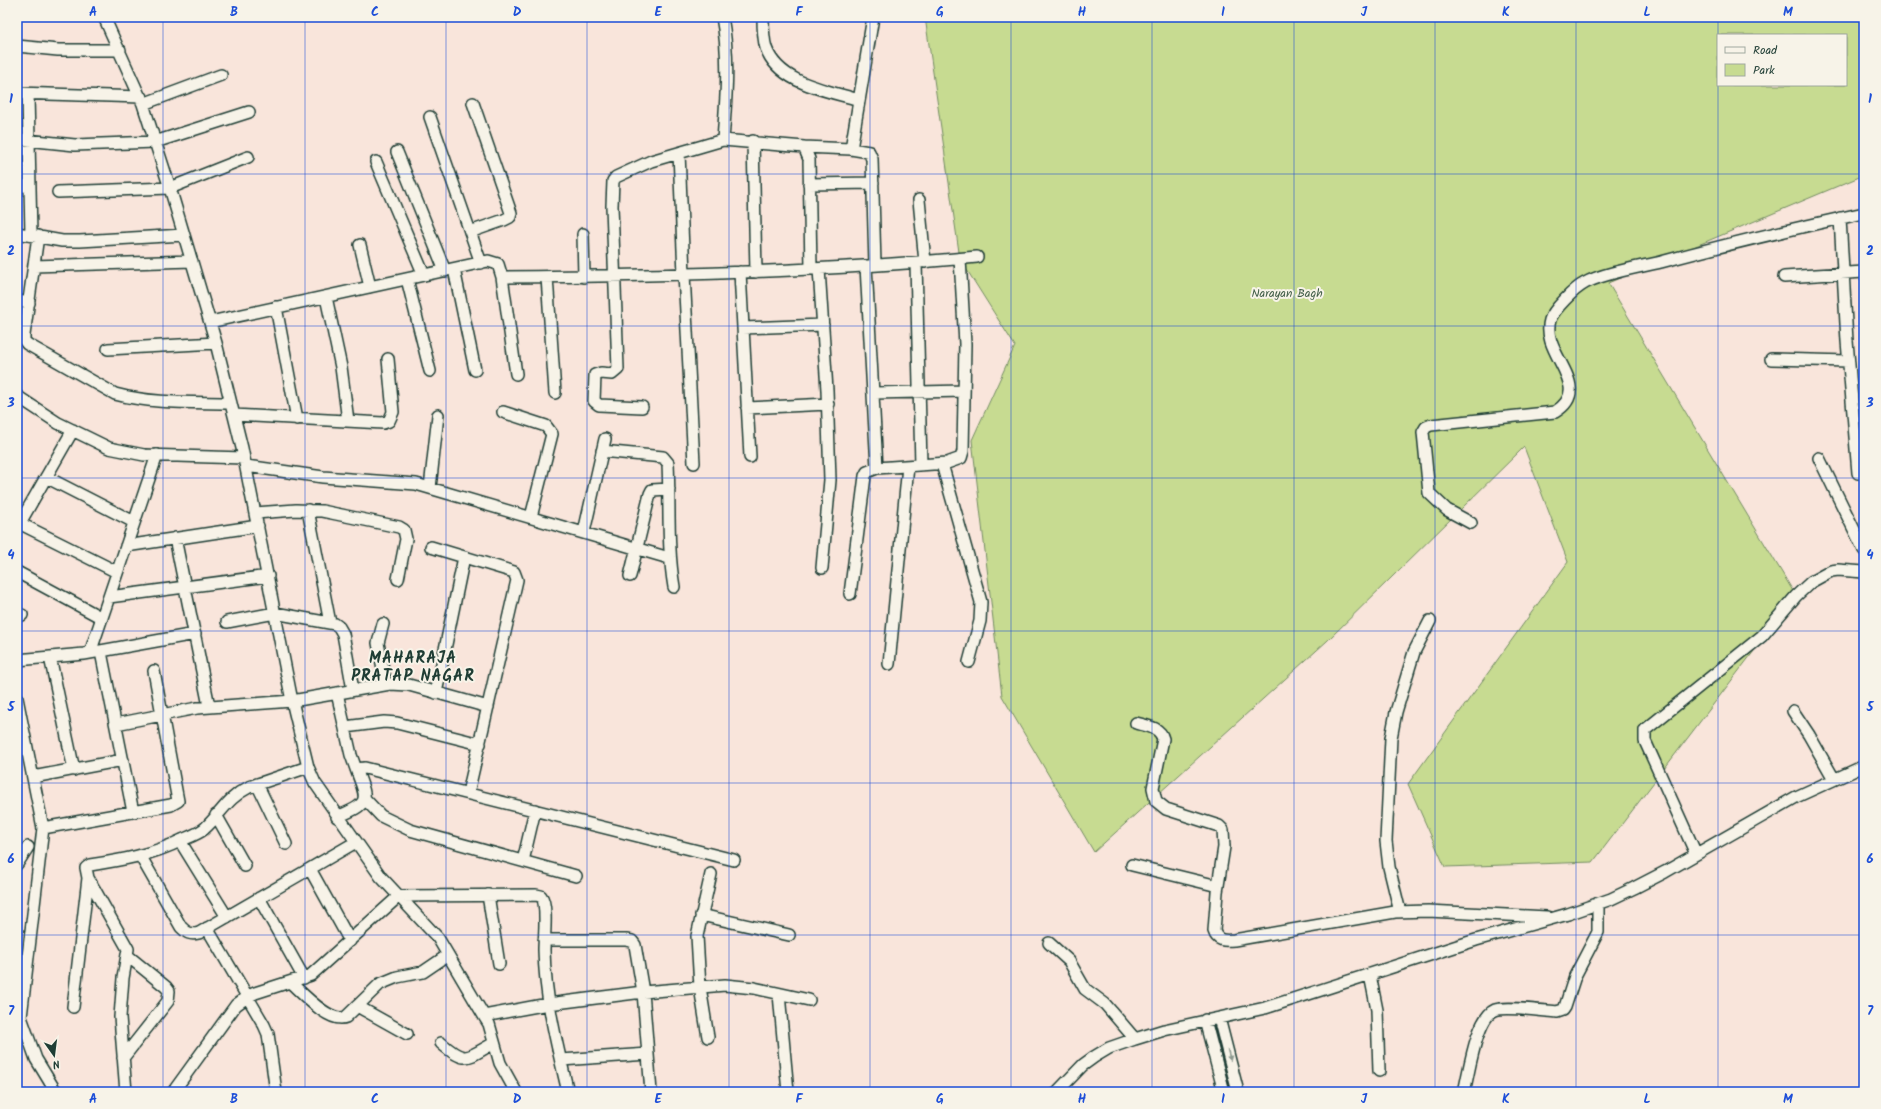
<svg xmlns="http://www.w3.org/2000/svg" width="1881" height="1109" viewBox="0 0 1881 1109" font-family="Kalam,sans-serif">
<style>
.green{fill:#c7db91;stroke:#738c62;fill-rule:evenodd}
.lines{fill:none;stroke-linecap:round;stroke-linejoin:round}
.minor-casing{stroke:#1f3d34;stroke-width:14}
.minor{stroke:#f7f3e8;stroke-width:11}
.oneway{fill:#8b988e}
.grid{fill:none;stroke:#1d4ed8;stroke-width:1;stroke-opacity:0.55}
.labels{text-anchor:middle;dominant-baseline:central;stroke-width:4;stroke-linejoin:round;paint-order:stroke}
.park-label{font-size:12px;fill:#415d47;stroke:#f7f3e8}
.district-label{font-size:16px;font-weight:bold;letter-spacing:1px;fill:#1f3d34;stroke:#f7f3e8}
.neatline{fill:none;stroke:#1d4ed8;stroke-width:1.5}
.grid-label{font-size:13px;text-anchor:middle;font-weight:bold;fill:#1d4ed8}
</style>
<rect width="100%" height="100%" fill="#f9e5db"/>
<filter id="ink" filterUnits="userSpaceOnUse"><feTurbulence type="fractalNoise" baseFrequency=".025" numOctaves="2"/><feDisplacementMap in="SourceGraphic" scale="8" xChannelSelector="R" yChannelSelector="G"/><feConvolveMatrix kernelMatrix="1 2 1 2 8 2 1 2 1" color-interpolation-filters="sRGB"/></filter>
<g filter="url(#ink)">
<path class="green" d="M925,17H1855L1864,19V175L1608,283L1796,596L1593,862L1445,867L1408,784L1568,562L1524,447L1327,641L1094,852L1002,696L972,440L1015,346L960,259ZM1718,35H1846V85H1718Z"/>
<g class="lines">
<g class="minor-casing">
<path id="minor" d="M104,17L143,104L170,188L216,343L242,448L292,701L308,767L315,783L381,877L438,938L484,1016L489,1024L500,1063L516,1092
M722,17C730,58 726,99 723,140
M763,17C763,27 763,38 766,48C779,84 827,90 859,100
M17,46L58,50H120
M17,93L141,97
M28,94L31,235
M143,104L221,75
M430,117L481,263
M17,139L75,145L155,142L249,112
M753,141L756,272
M804,147L851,149L869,152L872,159L875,265
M851,149L873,17
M397,152L445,271
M679,153L684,274L694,463
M376,162L424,275
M809,184L873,183
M17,185L30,187
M58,192L170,188L248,157
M919,200L925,262
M1840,218L1847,341L1858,473
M470,232L504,220L510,217L511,213L473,103
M17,233L62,241H80L184,235
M583,234L584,277
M38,236L24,335V340L27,344L115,394C152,404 193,402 231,403
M360,245L370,287
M916,263L921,465
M34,266L192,261
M866,266L877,468
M454,269L475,370
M819,269L827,390L830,480L822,568
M740,272L750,457
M502,277L516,374
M547,277L555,393
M1784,277L1864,272
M407,279L430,371
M326,297L341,367L348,421
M17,301L29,303
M276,307L297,419
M210,322L488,261L498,264L502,277C660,276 819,272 977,257
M743,328L823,325
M108,349L216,343
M1771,359L1848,361
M874,393L964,391
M17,396L58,423L109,448L144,455L244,458
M642,407L599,405L594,401L595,375L601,373L612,374L618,369L612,206L613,181L616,177L651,161L723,140L804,147L809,159L811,269
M747,408L828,404
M503,412L546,426L552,434L531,517
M234,415L383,423L389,421L393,412L388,359
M602,451L663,457L668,463C670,505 667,546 674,587
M1819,458L1864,550
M942,464L981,602L980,621L969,662
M246,466L323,477L416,484L669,558
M46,477L134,522
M430,488L438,415
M308,510L330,623
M255,513L296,510L322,511L399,527L404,530L406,539L398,579
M17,522L117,572
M1471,523L1447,510L1429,493L1423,432L1426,427L1431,425L1555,412C1596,387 1540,354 1550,320C1553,310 1575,288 1585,283C1603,273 1640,267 1661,262C1728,244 1796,228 1864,213
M17,528L73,430
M584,532L605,439
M175,538L209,706
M126,546L258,526
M431,547L514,572L517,580L468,793
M17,572L102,618
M630,576L650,494L652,490L669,489
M850,594L865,476L867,472L877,468L947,463L961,458L963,451L965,344L960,259
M109,597L268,576
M17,614L22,615
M227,622L275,613L335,624L339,627L343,634L353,690
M383,624L378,643L386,684
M101,652L133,812
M90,653L157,455
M50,657L74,770
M17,660L84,654L195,634
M889,664L908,466
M337,693L351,755L356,769
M436,693L464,557
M17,698L43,828
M1793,711L1809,735L1834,779
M1136,723C1147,726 1160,727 1163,739L1153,788L1156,801L1166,809L1219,826L1223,830L1224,847L1217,892L1214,931C1217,941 1224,941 1234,940L1395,912L1428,911L1547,917
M116,724L197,708L292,701L390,684L409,685L488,707
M345,727L384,722L397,723L480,744
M33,777L123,760
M257,784L286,844
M365,799L381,816L410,830L576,876
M216,815L245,866
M337,817C371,803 368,801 356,769L365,768L734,860
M180,841L227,917
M1696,854L1645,741V730L1762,636L1796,596L1811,582L1831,571L1838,570L1864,572
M141,857L181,927C187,933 190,935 199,933L356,842
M523,861L535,810
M17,864L28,847
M1132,865L1218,886
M310,869L350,941
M488,895L499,964
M259,898L304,978
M1400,912L1389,867L1386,841L1391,738L1396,712L1414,652L1430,621
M701,915L789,935
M207,928L264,1025L268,1034L276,1092
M544,940H626L632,941L635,945L643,992L651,1092
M1049,943L1069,961L1085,989L1105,1004L1135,1039
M1370,975L1377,1010L1379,1071
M290,982C302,993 330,1024 346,1017L380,984L397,977L423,972L448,955
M779,994L788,1092
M357,1006L407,1034
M73,1007L88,878
M17,1013L21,1017L36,1059L56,1092
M484,1016L548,1004L643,992L725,985L754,988L809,1000
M21,1017L43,828L171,805L178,801L154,671
M1219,1018L1238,1092
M1205,1020L1224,1092
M708,1037L700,987L697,936L711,874
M441,1043C466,1065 467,1058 494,1043
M123,1058L168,1001L169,991L166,987L128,956
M561,1060L648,1054
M126,1092L120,1017L123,978L128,949L88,878L86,868L90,865C122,860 152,855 182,840C189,837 198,834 204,829C221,814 227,798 249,787L308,767
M173,1092L236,1005L247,997L255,993L311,975L399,896L536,895L541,896C548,904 544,938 544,950C545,999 557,1045 568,1092
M1057,1092L1083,1065L1094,1057L1109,1048L1135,1039L1164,1030L1265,1008L1476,940L1568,914L1611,899L1634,888L1665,872L1796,797L1864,766
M1464,1092C1469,1073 1476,1018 1495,1010C1505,1006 1544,1011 1557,1012L1563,1010L1565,1007L1575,976L1598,932V903"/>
</g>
<use href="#minor" class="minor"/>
</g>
<defs><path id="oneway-solid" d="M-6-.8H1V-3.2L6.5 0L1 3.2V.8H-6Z"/></defs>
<use class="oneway" href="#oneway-solid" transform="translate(1229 1055) rotate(75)"/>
</g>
<path class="grid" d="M163,17V1092M305,17V1092M446,17V1092M587,17V1092M729,17V1092M870,17V1092M1011,17V1092M1152,17V1092M1294,17V1092M1435,17V1092M1576,17V1092M1718,17V1092M17,174H1864M17,326H1864M17,478H1864M17,631H1864M17,783H1864M17,935H1864"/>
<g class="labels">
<g class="park-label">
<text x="1287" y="293">Narayan Bagh</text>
</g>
<g class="district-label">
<text x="413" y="658">MAHARAJA<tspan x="413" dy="18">PRATAP NAGAR</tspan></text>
</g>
</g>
<rect width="1881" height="1109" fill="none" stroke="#f7f3e8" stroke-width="44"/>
<rect x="1717" y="34" width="130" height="52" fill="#f7f3e8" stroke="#a1aaa0"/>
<rect x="1725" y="47" width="20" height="6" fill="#f7f3e8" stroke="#a1aaa0"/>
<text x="1753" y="54" font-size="12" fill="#1f3d34">Road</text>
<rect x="1725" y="64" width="20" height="12" fill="#c7db91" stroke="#a1aaa0"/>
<text x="1753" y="74" font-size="12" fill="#1f3d34">Park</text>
<g transform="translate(54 1055) rotate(166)" stroke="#f7f3e8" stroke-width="3" paint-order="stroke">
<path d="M0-3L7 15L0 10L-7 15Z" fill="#1f3d34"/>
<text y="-6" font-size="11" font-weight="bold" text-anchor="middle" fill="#1f3d34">N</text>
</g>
<rect x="22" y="22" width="1837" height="1065" class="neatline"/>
<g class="grid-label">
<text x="93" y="16">A</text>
<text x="234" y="16">B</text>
<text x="375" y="16">C</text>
<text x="517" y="16">D</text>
<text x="658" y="16">E</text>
<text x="799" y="16">F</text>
<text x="940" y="16">G</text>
<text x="1082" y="16">H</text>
<text x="1223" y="16">I</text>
<text x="1364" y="16">J</text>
<text x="1506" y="16">K</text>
<text x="1647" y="16">L</text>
<text x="1788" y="16">M</text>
<text x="11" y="103">1</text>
<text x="1870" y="103">1</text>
<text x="11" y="255">2</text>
<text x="1870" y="255">2</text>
<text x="11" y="407">3</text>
<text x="1870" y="407">3</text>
<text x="11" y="559">4</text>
<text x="1870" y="559">4</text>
<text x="11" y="711">5</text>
<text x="1870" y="711">5</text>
<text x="11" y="863">6</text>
<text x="1870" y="863">6</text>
<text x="11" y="1015">7</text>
<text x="1870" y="1015">7</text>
<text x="93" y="1103">A</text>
<text x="234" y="1103">B</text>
<text x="375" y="1103">C</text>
<text x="517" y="1103">D</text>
<text x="658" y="1103">E</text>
<text x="799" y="1103">F</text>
<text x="940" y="1103">G</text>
<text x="1082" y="1103">H</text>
<text x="1223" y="1103">I</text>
<text x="1364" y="1103">J</text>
<text x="1506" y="1103">K</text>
<text x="1647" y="1103">L</text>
<text x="1788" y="1103">M</text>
</g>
</svg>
